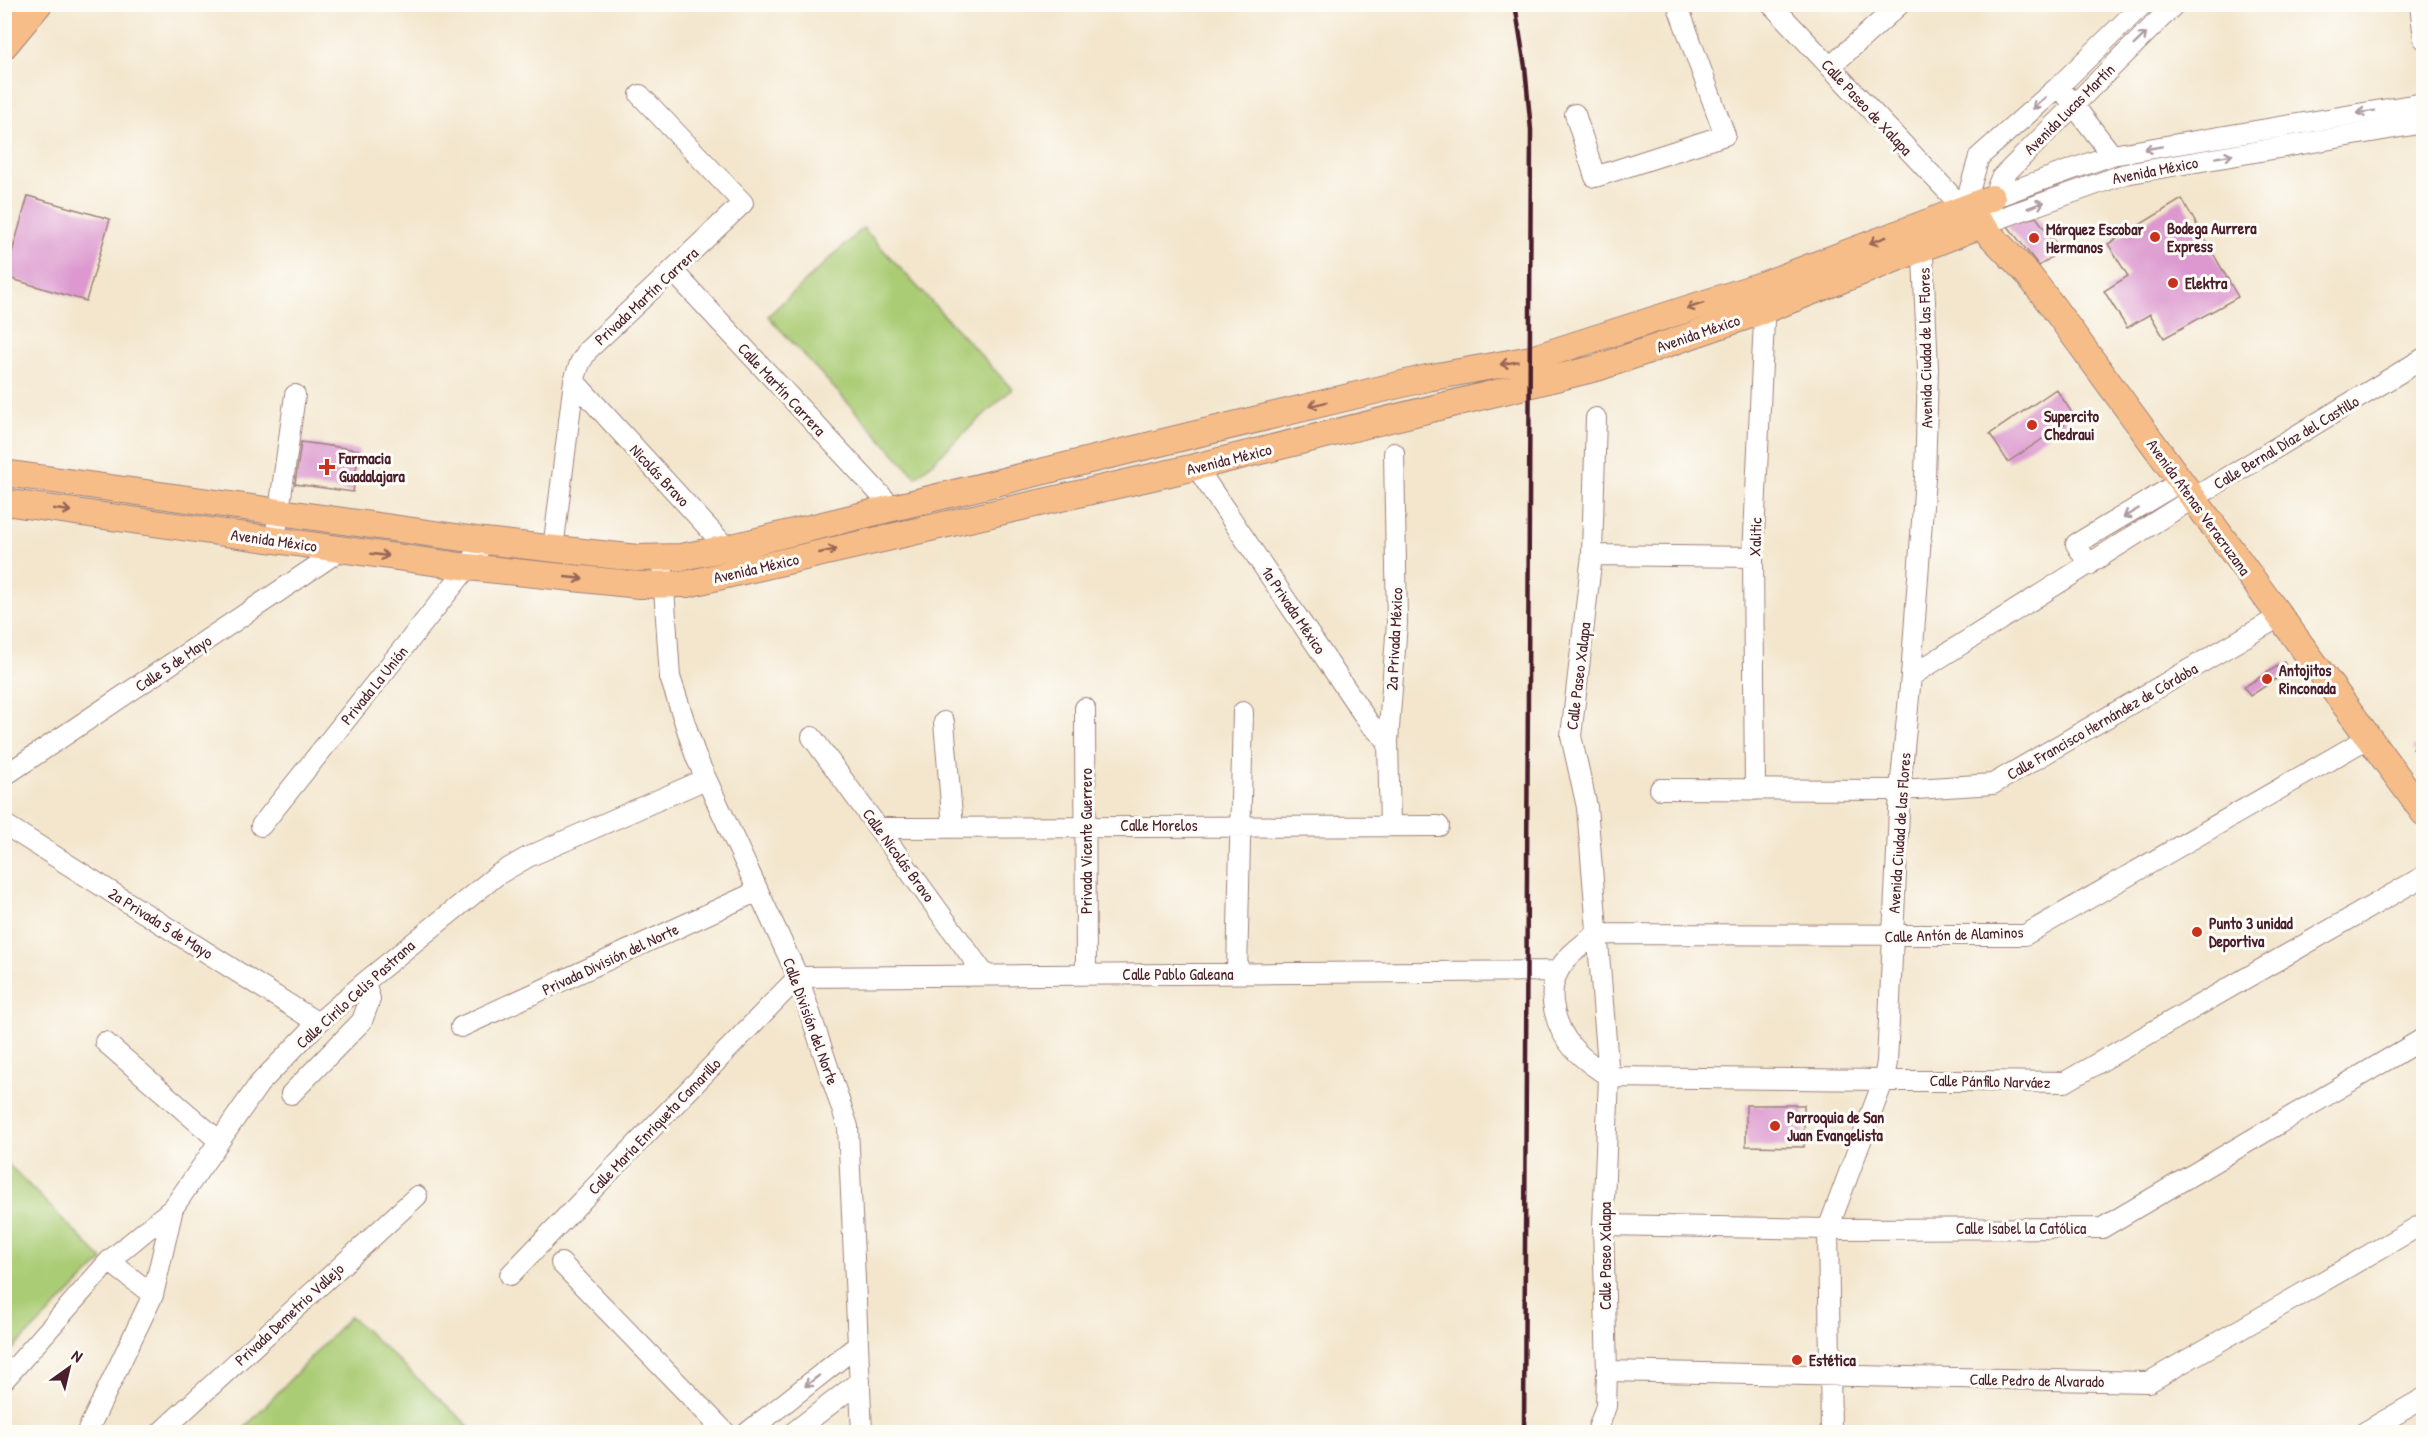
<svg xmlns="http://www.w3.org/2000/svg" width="2428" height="1437" viewBox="0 0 2428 1437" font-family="'Patrick Hand',sans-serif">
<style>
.green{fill:#aacc74;stroke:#7a7650;stroke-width:1.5}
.building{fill:#dc98cf}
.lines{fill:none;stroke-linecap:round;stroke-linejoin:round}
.minor-casing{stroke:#9e827c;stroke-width:22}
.major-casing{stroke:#9e827c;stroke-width:28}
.highway-casing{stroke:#9e827c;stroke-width:33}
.minor{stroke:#fff;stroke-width:20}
.major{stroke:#f7bd88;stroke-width:26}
.highway{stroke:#f7bd88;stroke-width:30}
.rail{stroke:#4a1f2b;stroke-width:4.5}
.oneway{stroke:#ae9aa0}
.oneway2{stroke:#986655}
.poi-dot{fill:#c8321e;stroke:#fdfcf7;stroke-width:2}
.labels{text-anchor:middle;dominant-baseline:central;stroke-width:6;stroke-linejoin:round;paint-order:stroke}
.street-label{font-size:16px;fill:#4a1f2b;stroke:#fdfcf7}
.poi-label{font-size:16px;font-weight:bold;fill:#4a1f2b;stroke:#fdfcf7;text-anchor:start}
</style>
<rect width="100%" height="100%" fill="#fdfcf7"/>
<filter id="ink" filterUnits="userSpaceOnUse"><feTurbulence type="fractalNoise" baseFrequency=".0167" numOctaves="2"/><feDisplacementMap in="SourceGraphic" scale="12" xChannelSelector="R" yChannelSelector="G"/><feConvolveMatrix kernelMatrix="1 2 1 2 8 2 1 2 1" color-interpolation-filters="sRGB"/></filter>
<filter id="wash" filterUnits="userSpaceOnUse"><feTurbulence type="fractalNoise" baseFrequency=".008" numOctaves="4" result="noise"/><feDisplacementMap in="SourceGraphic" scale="24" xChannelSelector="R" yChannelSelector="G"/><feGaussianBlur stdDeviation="1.35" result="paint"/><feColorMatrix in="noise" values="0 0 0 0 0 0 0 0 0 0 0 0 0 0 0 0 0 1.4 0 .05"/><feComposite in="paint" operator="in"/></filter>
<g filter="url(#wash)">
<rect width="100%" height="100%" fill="#f3e6cd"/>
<path class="green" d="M863,228L1012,389L916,477L768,316Z
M5,1161L103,1260L5,1357Z
M350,1316L475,1432H241Z"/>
<g id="blocks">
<path class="building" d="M28,196L110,219L86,301L5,277Z
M2182,199L2238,297L2164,338L2150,314L2127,328L2104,291L2128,276L2108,244Z
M2036,217L2061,250L2039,266L2007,225Z
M2056,389L2075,417L2008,462L1990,434Z
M301,442L359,450L353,492L295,484Z
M2284,662L2289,671L2250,696L2244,687Z
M2424,741V763L2413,748Z
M1746,1105H1804V1147L1746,1146Z"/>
</g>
</g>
<g filter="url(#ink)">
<use href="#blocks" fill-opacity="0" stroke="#9e827c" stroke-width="1.5"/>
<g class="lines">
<g class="minor-casing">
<path id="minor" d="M1771,4L1964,209L1979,157L2059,86L2143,4
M2420,4L2424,39
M1830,67L1900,4
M2066,95L2112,155
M1575,114L1595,177L1725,135L1677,4
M1992,198L2112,155L2424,103
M1989,206L2001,178L2175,4
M1981,225L2125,174L2424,123
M673,271L892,507
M574,381L734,556
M1596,418L1592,555L1571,736L1587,807L1609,1077L1603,1225L1607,1371L1606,1406L1597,1432
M1203,477L1369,723L1388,741
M275,540L295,395
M553,549L574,381L580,363L588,350L743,203L640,95
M1592,555L1753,557
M662,559L670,677L696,757L798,977L848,1127L862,1432
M2089,565L2076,544L2180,482
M1911,676L2192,499L2424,358
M1085,708L1086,974
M944,722L953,827
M812,737L985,975
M2368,738L2025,935L1596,934C1583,945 1567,955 1559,970C1545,993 1556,1029 1573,1048C1583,1060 1597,1068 1609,1077L2065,1082L2424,876
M4,776L342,549
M1660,789L1900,790L1993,784L2281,616
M1755,790L1753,557L1765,299
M4,824L318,1023
M1390,825L1388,741L1397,623L1394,453
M261,826L468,567L484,541
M879,828L1439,826
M1237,973L1243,712
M461,1027L758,891
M105,1042L218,1140
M291,1094L362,1021L370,999L365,982
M1603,1225L1828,1229L2102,1228L2424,1038
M109,1261L153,1295
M561,1263L725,1432
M510,1275L798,977L1558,971
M1607,1371L2149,1382L2424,1223
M4,1380L109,1261L173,1208L259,1084L318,1023L365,982L497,875L528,857L706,779
M87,1432L153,1295L173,1208
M161,1432L417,1196
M748,1432L858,1345
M794,1432L860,1381
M1831,1432L1828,1229L1884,1079L1887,1062L1900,790L1911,676L1925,478L1928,369L1922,235
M2365,1432L2424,1398"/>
</g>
<g class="major-casing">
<path id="major" d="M4,46L39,4
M1969,213L2027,273L2053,307L2424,813
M4,473L484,541L637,558L681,557L728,548L1427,378L1531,359L1765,284L1992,198
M4,502L468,567L639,585L687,584L1191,468L1597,368L1765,310L1981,225"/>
</g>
<g class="highway-casing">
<path id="highway" d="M4,14L12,4"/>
</g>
<use href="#minor" class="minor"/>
<use href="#major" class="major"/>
<use href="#highway" class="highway"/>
<path class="rail" d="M1515,4L1525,67L1531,130L1524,1432"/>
</g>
<defs><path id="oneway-shaft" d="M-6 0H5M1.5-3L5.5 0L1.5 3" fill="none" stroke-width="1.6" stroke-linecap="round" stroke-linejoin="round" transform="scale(1.5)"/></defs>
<g class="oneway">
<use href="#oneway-shaft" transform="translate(2140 39) rotate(-44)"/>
<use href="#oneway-shaft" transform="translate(2039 103) rotate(138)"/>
<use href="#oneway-shaft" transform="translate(2366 112) rotate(171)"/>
<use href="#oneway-shaft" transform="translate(2153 148) rotate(170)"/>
<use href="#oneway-shaft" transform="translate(2224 156) rotate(-10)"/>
<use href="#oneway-shaft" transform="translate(2036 205) rotate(-20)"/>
<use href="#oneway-shaft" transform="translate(2131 513) rotate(150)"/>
<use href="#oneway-shaft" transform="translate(812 1381) rotate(142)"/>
</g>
<g class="oneway2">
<use href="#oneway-shaft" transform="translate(1878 240) rotate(159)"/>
<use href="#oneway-shaft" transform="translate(1695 306) rotate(162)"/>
<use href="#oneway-shaft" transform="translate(1509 363) rotate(170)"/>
<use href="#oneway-shaft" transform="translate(1318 404) rotate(166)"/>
<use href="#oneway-shaft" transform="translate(62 510) rotate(8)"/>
<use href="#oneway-shaft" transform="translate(828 551) rotate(-13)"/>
<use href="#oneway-shaft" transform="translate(380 555) rotate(8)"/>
<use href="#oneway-shaft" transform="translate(574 578) rotate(6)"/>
</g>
</g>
<g class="poi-dot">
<circle cx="2155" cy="237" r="6"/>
<circle cx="2034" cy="238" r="6"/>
<circle cx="2173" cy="283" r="6"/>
<circle cx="2032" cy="425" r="6"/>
<path d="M324 458h6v6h6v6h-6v6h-6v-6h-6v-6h6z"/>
<circle cx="2267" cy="679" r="6"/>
<circle cx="2197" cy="932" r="6"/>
<circle cx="1775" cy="1126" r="6"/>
<circle cx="1797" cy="1360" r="6"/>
</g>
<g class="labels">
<g class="street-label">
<text transform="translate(1867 107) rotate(47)">Calle Paseo de Xalapa</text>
<text transform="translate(2069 109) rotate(-45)">Avenida Lucas Martín</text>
<text transform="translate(2155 170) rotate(-11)">Avenida México</text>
<text transform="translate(646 296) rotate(-43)">Privada Martín Carrera</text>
<text transform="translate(1698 333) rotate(-19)">Avenida México</text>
<text transform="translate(1925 348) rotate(-91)">Avenida Ciudad de las Flores</text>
<text transform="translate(782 389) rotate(47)">Calle Martín Carrera</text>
<text transform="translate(2286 442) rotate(-31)">Calle Bernal Díaz del Castillo</text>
<text transform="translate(1229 459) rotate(-14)">Avenida México</text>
<text transform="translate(660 475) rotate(47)">Nicolás Bravo</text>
<text transform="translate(2199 507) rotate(54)">Avenida Atenas Veracruzana</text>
<text transform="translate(1755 537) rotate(-88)">Xalitic</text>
<text transform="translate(274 540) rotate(8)">Avenida México</text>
<text transform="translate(756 568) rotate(-13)">Avenida México</text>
<text transform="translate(1294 610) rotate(56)">1a Privada México</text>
<text transform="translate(1394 639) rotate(-87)">2a Privada México</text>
<text transform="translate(173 663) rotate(-34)">Calle 5 de Mayo</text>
<text transform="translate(1578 676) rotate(-83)">Calle Paseo Xalapa</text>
<text transform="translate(374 685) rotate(-51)">Privada La Unión</text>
<text transform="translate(2102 721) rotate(-30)">Calle Francisco Hernández de Córdoba</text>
<text x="1159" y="825">Calle Morelos</text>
<text transform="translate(1899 833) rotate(-86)">Avenida Ciudad de las Flores</text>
<text transform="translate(1086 841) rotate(-90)">Privada Vicente Guerrero</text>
<text transform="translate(899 855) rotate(54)">Calle Nicolás Bravo</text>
<text transform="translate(161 923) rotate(32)">2a Privada 5 de Mayo</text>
<text transform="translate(1954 934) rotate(-2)">Calle Antón de Alaminos</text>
<text transform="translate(610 959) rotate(-25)">Privada División del Norte</text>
<text x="1178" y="974">Calle Pablo Galeana</text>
<text transform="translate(355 994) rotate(-42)">Calle Cirilo Celis Pastrana</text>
<text transform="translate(811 1021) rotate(70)">Calle División del Norte</text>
<text transform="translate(1990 1081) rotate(1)">Calle Pánfilo Narváez</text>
<text transform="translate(654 1126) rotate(-46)">Calle María Enriqueta Camarillo</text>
<text x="2021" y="1228">Calle Isabel la Católica</text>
<text transform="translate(1605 1256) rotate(-90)">Calle Paseo Xalapa</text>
<text transform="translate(289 1314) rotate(-43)">Privada Demetrio Vallejo</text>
<text transform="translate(2037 1380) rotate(1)">Calle Pedro de Alvarado</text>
</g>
<g class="poi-label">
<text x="2167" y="228">Bodega Aurrera<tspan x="2167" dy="18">Express</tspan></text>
<text x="2046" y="229">Márquez Escobar<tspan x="2046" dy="18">Hermanos</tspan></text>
<text x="2185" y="283">Elektra</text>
<text x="2044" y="416">Supercito<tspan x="2044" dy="18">Chedraui</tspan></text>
<text x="339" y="458">Farmacia<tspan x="339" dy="18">Guadalajara</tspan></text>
<text x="2279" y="670">Antojitos<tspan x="2279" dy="18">Rinconada</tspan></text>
<text x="2209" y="923">Punto 3 unidad<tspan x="2209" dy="18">Deportiva</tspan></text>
<text x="1787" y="1117">Parroquia de San<tspan x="1787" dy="18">Juan Evangelista</tspan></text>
<text x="1809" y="1360">Estética</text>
</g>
</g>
<rect width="2428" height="1437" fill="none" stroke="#fdfcf7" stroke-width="24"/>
<g transform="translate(69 1368) rotate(34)" stroke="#fdfcf7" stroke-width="4.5" paint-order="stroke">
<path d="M0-4.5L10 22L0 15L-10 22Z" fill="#4a1f2b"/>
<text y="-9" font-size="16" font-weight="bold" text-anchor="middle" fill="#4a1f2b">N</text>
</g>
</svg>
